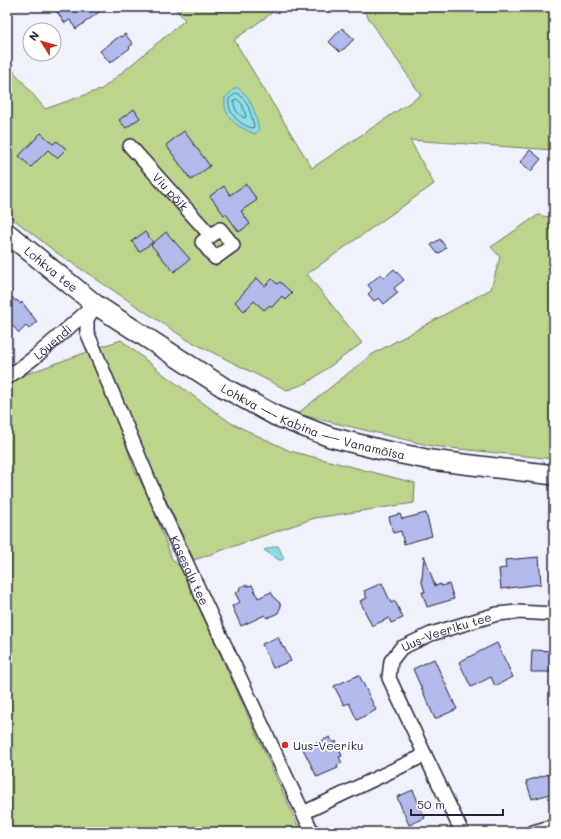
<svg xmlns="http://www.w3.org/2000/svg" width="561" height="839" viewBox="0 0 561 839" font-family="Mali,sans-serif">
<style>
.green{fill:#bcd48b;stroke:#6f7b63}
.water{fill:#8ddee5;stroke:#6293a1}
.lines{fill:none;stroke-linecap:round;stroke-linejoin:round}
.shore{stroke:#4d6d7f;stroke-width:1}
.building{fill:#b1baeb;stroke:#22223b}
.street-casing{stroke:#22223b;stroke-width:16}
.secondary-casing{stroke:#22223b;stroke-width:22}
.street{stroke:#fff;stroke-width:13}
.secondary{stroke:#fff;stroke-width:19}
.poi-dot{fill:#c8321e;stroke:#fff;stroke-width:1.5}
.labels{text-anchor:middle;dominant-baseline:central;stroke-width:3.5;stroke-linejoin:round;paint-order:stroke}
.street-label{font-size:12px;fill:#22223b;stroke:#fff}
.poi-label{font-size:12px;fill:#22223b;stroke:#fff;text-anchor:start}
</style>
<rect width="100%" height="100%" fill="#eff1fb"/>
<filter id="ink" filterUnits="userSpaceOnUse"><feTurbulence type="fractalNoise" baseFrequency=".025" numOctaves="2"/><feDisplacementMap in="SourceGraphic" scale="8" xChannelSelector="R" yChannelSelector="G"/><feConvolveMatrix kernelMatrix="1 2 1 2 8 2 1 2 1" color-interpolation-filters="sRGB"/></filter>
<g filter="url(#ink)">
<path class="green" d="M174,7H280L234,40L312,168L421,95L361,7H554V150L410,140L434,184L307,274L362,343L307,383L287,390L186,339L57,253L7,214V63L45,109L102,89L185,20Z
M538,215L554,218V459L432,446L297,414L371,355L491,289L500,257L491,247Z
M121,340L167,377L231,423L290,451L415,483L414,503L315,518L194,560L106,371L100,347Z
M90,351L108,389L134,469L150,500L172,559L181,568L301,832H7V381Z"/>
<path class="water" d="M236,87C252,96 255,113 259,130L255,134C238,127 223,119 225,98Z
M276,546H278L284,558L282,560H279L264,550Z"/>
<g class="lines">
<path class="shore" d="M237,93C248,99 251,114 254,126L253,128C240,126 227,113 229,99Z
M237,99L242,104L246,116L245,118C239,116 233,108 234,101Z"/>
</g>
<path class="building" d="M64,7H106L76,29L70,20L65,23L57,12Z
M342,28L354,39L344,49H343L340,52L329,42Z
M125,34L133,44L129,47L130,48L110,63L100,51L120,36L121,37Z
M134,109L140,118L126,128L119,120Z
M184,131L210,166L191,180L166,145Z
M41,133L53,144L57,141L66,149L57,158L48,150L31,167L19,156Z
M530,150L541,159L531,171L520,162Z
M246,184L257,200L241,211L250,224L239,232L226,214L224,215L210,196L224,186L230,195Z
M145,232L153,242L139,252L132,241Z
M166,232L190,259L174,272L151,245Z
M440,239L446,248L438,254L431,245Z
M394,269L404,280L394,288L398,293L384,304L379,298L374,301L368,294L372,290L368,285L381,274L384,278Z
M257,278L265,286L272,279L277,284L280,282L292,293L285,300L282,296L272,307L270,305L264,310L254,301L244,311L235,302Z
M12,297L16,301L17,300L21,304L22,302L37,322L29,329L26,326L19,333L13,326L7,332V301Z
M426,513L432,536L404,544L401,531L393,533L389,517L400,514L402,519Z
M424,555L435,586L441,584V586L449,584L454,599L427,607L422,592H425L421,579H422Z
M539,557L541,584L501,589L499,569L506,568L505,560Z
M382,583L391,603L395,601L403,618L391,623L389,618L372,626L360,601L367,598L364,591Z
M245,585L249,586L252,585L258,598L271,592L275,599L279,602L281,606L278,613L267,618L265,615L241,626L232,606L240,602L235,593L239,591L240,587Z
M278,637L283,648L284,647L291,661L273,668L262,644Z
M497,643L513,677L495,686L491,677L471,687L459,662Z
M532,650L554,651V672H531Z
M434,659L457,709L435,719L413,669Z
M359,675L376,710L357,720L349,703L344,705L334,686Z
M330,737L333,743L336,741L342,756L339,757L342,763L337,765L338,768L317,777L303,749Z
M549,774L551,779H554V793L532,799L526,781Z
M413,790L425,818L409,825L397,797Z"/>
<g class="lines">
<g class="street-casing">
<g id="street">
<path id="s1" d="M130,146L211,236L220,229L233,245L215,258L202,242L211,236"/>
<path id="s2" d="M96,305L87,319V332L159,504L312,832"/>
<path id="s3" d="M7,378L35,357L91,308"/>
<path d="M425,755L462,832"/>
<path id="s4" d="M303,813L425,755L389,678L391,661L401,648L431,634L497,614L517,612L554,614"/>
<path d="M533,832L554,826"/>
</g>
</g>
<g class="secondary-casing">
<g id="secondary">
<path id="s5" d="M7,233L96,305L223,387L276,416L330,437L382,450L431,460L554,475"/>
</g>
</g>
<use href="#street" class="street"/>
<use href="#secondary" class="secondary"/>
</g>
</g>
<circle class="poi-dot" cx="285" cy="745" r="4"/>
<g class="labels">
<g class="street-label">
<text stroke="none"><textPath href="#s1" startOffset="61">Viu põik</textPath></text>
<text stroke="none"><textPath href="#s5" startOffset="57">Lohkva tee</textPath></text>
<text stroke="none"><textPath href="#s3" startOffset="58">Lõuendi</textPath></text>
<text stroke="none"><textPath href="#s5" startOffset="363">Lohkva — Kabina — Vanamõisa</textPath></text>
<text stroke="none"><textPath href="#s2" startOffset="289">Kasesalu tee</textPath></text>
<text stroke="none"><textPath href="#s4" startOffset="302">Uus-Veeriku tee</textPath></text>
</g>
<g class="poi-label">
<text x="293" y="745">Uus-Veeriku</text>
</g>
</g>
<rect width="561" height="839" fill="none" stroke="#fff" stroke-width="24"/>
<rect x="12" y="12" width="537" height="815" fill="none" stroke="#22223b" stroke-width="1.5" filter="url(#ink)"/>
<g transform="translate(42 42) rotate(307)"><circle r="19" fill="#ffffff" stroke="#a7a7b1"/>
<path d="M0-3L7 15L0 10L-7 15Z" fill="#c8321e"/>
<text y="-6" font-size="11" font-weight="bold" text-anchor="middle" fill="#22223b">N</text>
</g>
<path d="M411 809v6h92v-6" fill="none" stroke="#22223b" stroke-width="2"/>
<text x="417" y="809" font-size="12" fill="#22223b" stroke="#ffffff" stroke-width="3" paint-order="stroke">50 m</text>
</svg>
